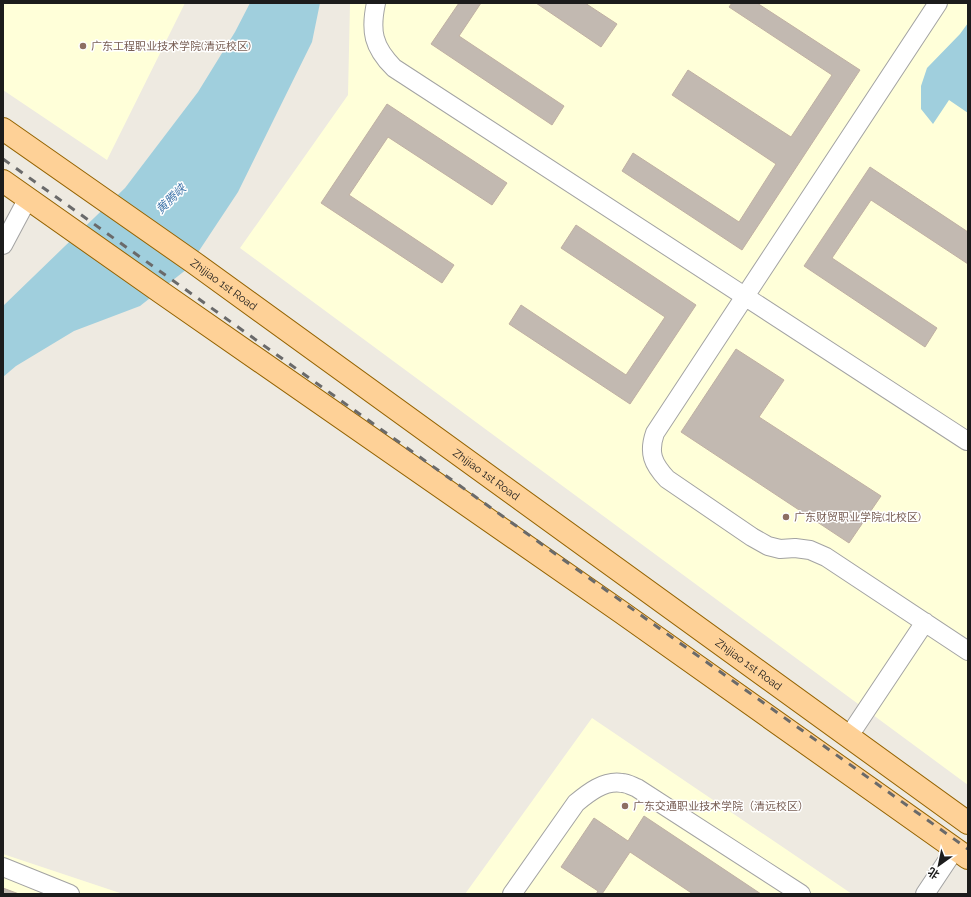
<svg xmlns="http://www.w3.org/2000/svg" width="971" height="897" viewBox="0 0 971 897" font-family="Raleway,'Noto Sans SC',sans-serif">
<style>
.education{fill:#ffffd9}
.water{fill:#a0cfdd}
.building{fill:#c2b9b1;stroke:#c0b0a3}
.lines{fill:none;stroke-linecap:round;stroke-linejoin:round}
.street-casing{stroke:#a3a3a3;stroke-width:20}
.primary-casing{stroke:#946300;stroke-width:24}
.street{stroke:#fff;stroke-width:18}
.primary{stroke:#fed197;stroke-width:22}
.rail{stroke:#6a6a6a;stroke-width:3;stroke-dasharray:8 8;stroke-linecap:butt}
.education-dot{fill:#8d6e63;stroke:#fff;stroke-width:1.5}
.labels{text-anchor:middle;dominant-baseline:central;stroke-width:3;stroke-linejoin:round;paint-order:stroke}
.education-label{font-size:11px;fill:#785e54;stroke:#fff;text-anchor:start}
.street-label{font-size:11px;fill:#1c1c1c;stroke:#fff}
.water-label{font-size:12px;font-style:italic;fill:#477aad;stroke:#fff}
</style>
<rect width="100%" height="100%" fill="#eeeae1"/>
<path class="education" d="M3,3H185L107,160L3,90Z
M350,3H968V785L240,248L348,95Z
M592,718L852,894H465Z
M3,854L123,894H3Z"/>
<path class="water" d="M250,3H320L312,42L238,192L187,269L140,306L74,331L16,366L3,377V306L125,188L198,92L235,32Z
M968,23V113L949,100L933,124L921,109V86L927,68L960,34Z"/>
<path class="building" d="M459,3H481L459,36L564,106L552,125L431,44Z
M536,3H585L617,24L601,47Z
M732,3H757L860,70L742,250L622,171L633,153L739,222L776,164L672,95L688,70L791,137L832,75L729,7Z
M387,104L507,183L492,205L388,137L349,195L454,265L442,283L321,203Z
M870,167L968,232V264L871,200L832,258L937,328L925,347L804,266Z
M576,225L696,305L630,404L509,324L521,305L626,375L665,317L561,248Z
M736,349L784,380L759,417L881,496L849,543L681,432Z
M644,816L761,894H693L630,852L602,894H596L598,891L561,867L594,818L628,841Z
M3,888L19,894H3Z"/>
<g class="lines">
<g class="street-casing">
<path id="street" d="M376,3C370,31 373,47 394,68L967,441
M938,3L655,433C648,453 653,464 667,479L752,537L768,546L780,549L795,548L810,550L826,557L968,651
M3,245L28,198
M849,736L925,622
M3,867L70,894
M512,894L576,803C588,793 604,780 622,783C627,783 632,786 637,788L801,894
M925,894L955,849"/>
</g>
<g class="primary-casing">
<g id="primary">
<path id="s1" d="M3,129L193,262L968,823"/>
<path d="M3,181L162,293L621,612L968,858"/>
</g>
</g>
<use href="#street" class="street"/>
<use href="#primary" class="primary"/>
<path class="rail" d="M3,159L968,849"/>
</g>
<g class="education-dot">
<circle cx="83" cy="46" r="4"/>
<circle cx="786" cy="517" r="4"/>
<circle cx="625" cy="806" r="4"/>
</g>
<g class="labels">
<g class="education-label">
<text x="91" y="46">广东工程职业技术学院(清远校区)</text>
<text x="794" y="517">广东财贸职业学院(北校区)</text>
<text x="633" y="806">广东交通职业技术学院（清远校区）</text>
</g>
<g class="street-label">
<text stroke="none"><textPath href="#s1" startOffset="270">Zhijiao 1st Road</textPath></text>
<text stroke="none"><textPath href="#s1" startOffset="594">Zhijiao 1st Road</textPath></text>
<text stroke="none"><textPath href="#s1" startOffset="918">Zhijiao 1st Road</textPath></text>
</g>
<g class="water-label">
<text transform="translate(171 199) rotate(-44)">黄腾峡</text>
</g>
</g>
<rect width="971" height="897" fill="none" stroke="#1c1c1c" stroke-width="8"/>
<g transform="translate(939 865) rotate(213)" stroke="#ffffff" stroke-width="3" paint-order="stroke">
<path d="M0-3L7 15L0 10L-7 15Z" fill="#1c1c1c"/>
<text y="-6" font-size="11" font-weight="bold" text-anchor="middle" fill="#1c1c1c">北</text>
</g>
</svg>
